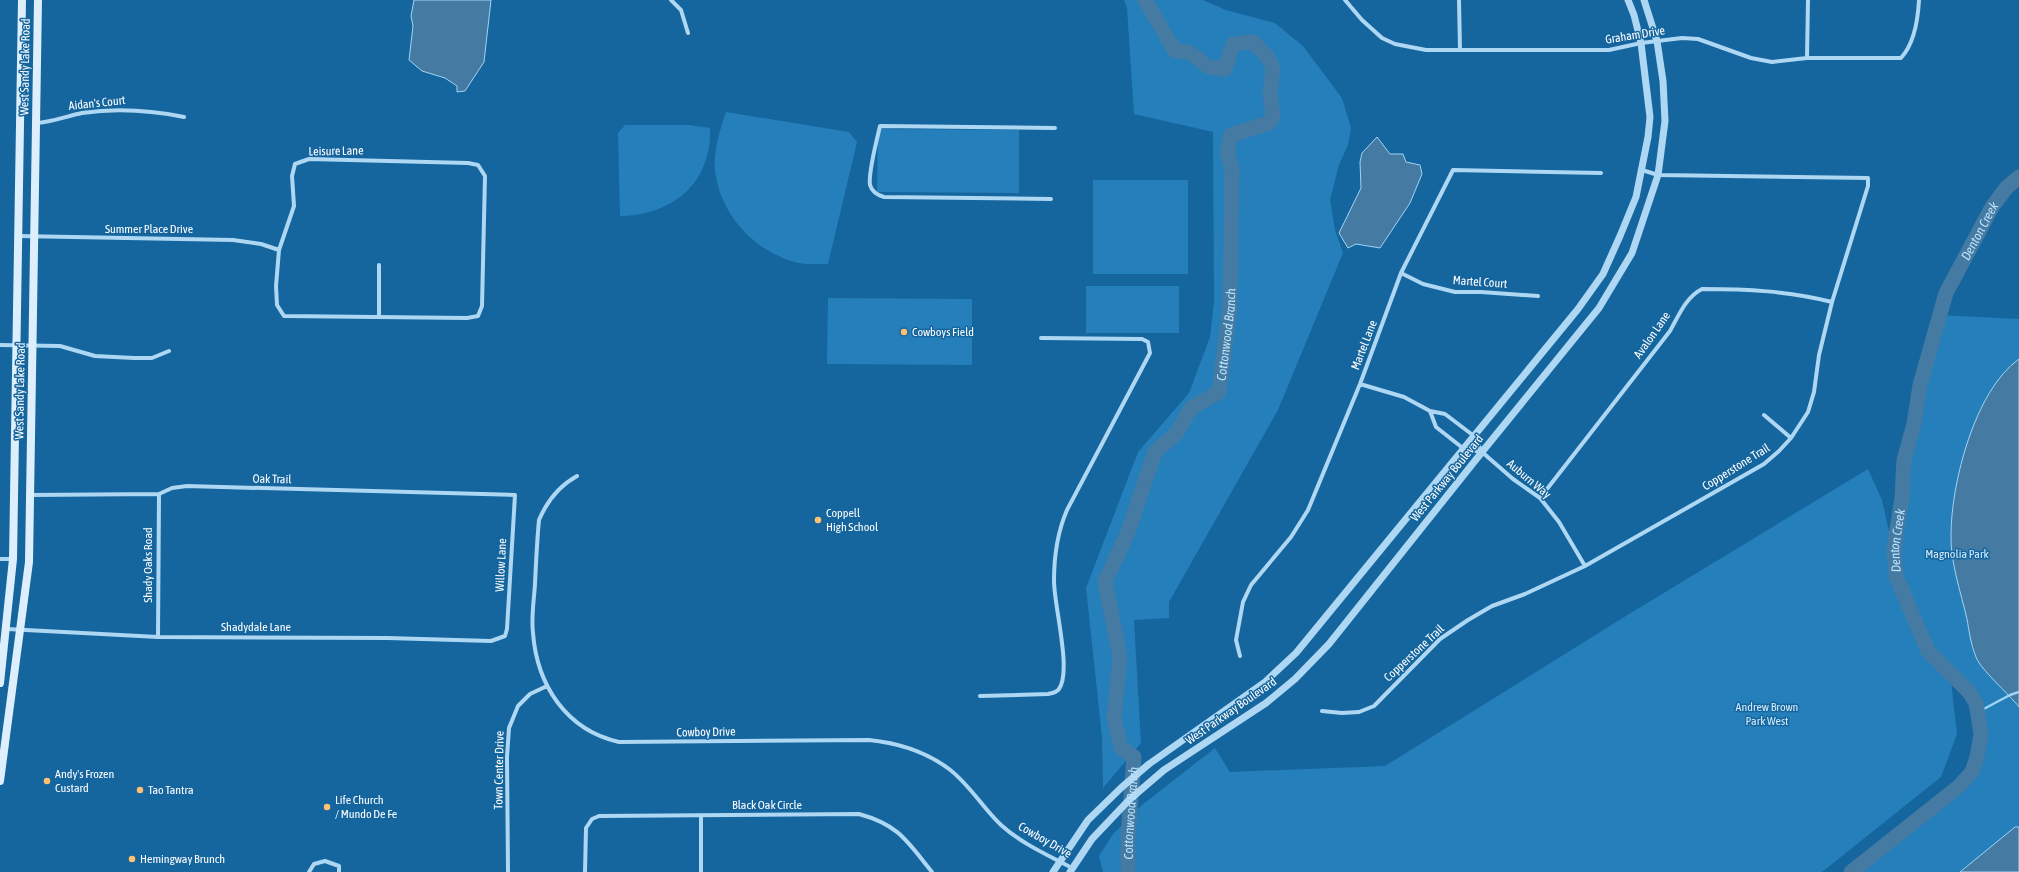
<svg xmlns="http://www.w3.org/2000/svg" width="2019" height="872" viewBox="0 0 2019 872" font-family="'Asap Condensed',sans-serif">
<style>
.green{fill:#257fbb}
.water{fill:#457ba3;stroke:#a0d4f6}
.lines{fill:none;stroke-linecap:round;stroke-linejoin:round}
.stream{stroke:#a0d4f6;stroke-width:2.5}
.river{stroke:#457ba3;stroke-width:15}
.minor{stroke:#add7f3;stroke-width:4}
.tertiary{stroke:#add7f3;stroke-width:7}
.secondary{stroke:#ddeffd;stroke-width:8}
.poi-dot{fill:#ffc06f;stroke:#15659e;stroke-width:1.5}
.labels{text-anchor:middle;dominant-baseline:central;stroke-width:3;stroke-linejoin:round;paint-order:stroke}
.street-label{font-size:12px;fill:#fff;stroke:#15659e}
.poi-label{font-size:12px;fill:#fff;stroke:#15659e;text-anchor:start}
.park-label{font-size:12px;fill:#d5edfd;stroke:#15659e}
.water-label{font-size:13px;font-style:italic;fill:#bde2f9;stroke:#15659e}
</style>
<rect width="100%" height="100%" fill="#15659e"/>
<path class="green" d="M1124,0H1203L1226,10L1275,23L1303,46L1342,98L1351,128L1348,145L1339,165L1330,200L1335,230L1343,253L1278,410L1169,602V618L1134,620L1141,743L1103,788L1102,737L1086,588L1138,452L1189,393L1210,337L1214,302L1213,132L1134,114L1127,8Z
M726,112L849,132L857,142L828,264C817,264 804,265 794,262C752,249 721,215 715,171C713,151 720,130 726,112Z
M625,125H689L710,128C710,136 710,145 708,152C699,195 660,216 620,216L618,133Z
M878,129L1019,130V193L877,192Z
M1093,180H1188V274H1093Z
M1086,286H1179V333H1086Z
M828,298L972,299V365L827,364Z
M1939,315L2019,319V872H1851L1958,787C1962,782 1969,777 1972,771C1981,755 1984,718 1975,702C1967,687 1954,676 1942,665L1951,681L1957,734L1941,777L1822,872H1103L1099,856L1113,834L1142,805L1215,748L1230,772L1385,766L1629,614L1868,469L1882,500L1895,558L1894,548L1902,498L1904,460L1914,424L1920,385Z"/>
<path class="water" d="M414,0H491L484,62L465,91L457,92V86L445,78L422,71L409,60L413,26L411,16Z
M1377,137L1390,154H1403L1406,162L1420,165L1422,174L1410,203L1380,248L1356,244L1348,248L1339,233L1361,188L1360,162L1362,153Z
M2019,359V707C2009,694 1980,669 1976,657C1971,645 1969,631 1967,619C1961,593 1950,561 1951,535C1951,483 1975,390 2019,359Z
M2015,827H2019V872H1960Z"/>
<g class="lines">
<path class="stream" d="M1978,712L2010,695L2019,692"/>
<g class="river">
<path id="s1" d="M1128,872V837L1134,757L1121,748L1114,718L1120,657L1105,582L1128,532L1155,452L1177,433L1190,409L1219,392L1230,307L1232,168L1227,153L1231,135L1269,123L1273,116L1270,93L1273,68L1267,56L1253,42L1233,44L1225,69L1209,67L1189,52L1175,51L1145,0"/>
<path id="s2" d="M1851,872L1958,787L1972,772L1977,757L1981,734L1976,703L1969,692L1928,651L1896,576L1894,548L1902,498L1904,460L1914,424L1920,385L1946,293L1992,207L2007,187L2019,177"/>
</g>
<path class="minor" d="M671,0L681,10L688,33
M1345,0L1362,20L1382,38L1395,44L1426,50H1609L1641,43L1682,38L1698,39L1751,58L1772,62L1807,58H1901C1914,44 1918,19 1919,0
M1459,0L1460,50
M1807,58L1808,0
M36,123C52,122 67,116 82,113C117,108 149,110 184,117
M309,159L468,163L478,165L485,176L482,306L478,316L467,318L284,316L277,305L276,286L279,250L294,206L292,176L295,164Z
M1051,199L884,197C877,195 872,192 870,185C868,173 877,139 880,126L1055,128
M19,236L233,240L261,244L279,250
M1401,273L1423,284L1455,292H1481L1538,296
M379,316V265
M0,345L60,346L95,356L134,358H152L169,351
M1360,384L1404,397L1430,411L1445,414L1474,436L1482,452L1513,479L1540,498L1559,522L1585,566
M1430,411L1436,427L1464,449L1482,452
M1764,415L1791,438
M577,476C559,486 547,501 539,520C537,541 536,562 535,584C534,600 531,617 533,633C537,685 566,730 619,742L869,740C898,743 925,751 949,769C969,784 983,808 1001,825C1022,844 1048,855 1072,868
M1540,498L1670,331C1679,315 1686,297 1702,289C1746,289 1789,291 1832,302
M0,559H13
M7,629L158,637L387,638L491,641L505,636L507,629L515,495L187,486L172,488L159,494L31,495
M158,637L159,494
M1240,656L1236,640L1243,602L1251,585L1291,537L1308,510L1360,384L1401,273L1453,170L1601,173
M980,696L1048,694C1052,693 1056,693 1059,689C1072,671 1054,606 1054,581C1054,556 1057,533 1067,510L1150,353L1148,342L1142,339L1041,338
M1322,711L1342,713L1359,712L1374,706L1440,639L1468,620L1492,606L1525,594L1585,566L1764,464L1779,451L1791,438L1808,412L1814,392L1819,355L1832,302L1868,186V178L1658,175L1642,170
M701,815V872
M309,872L314,864L325,861L339,866V872
M508,872L507,757L509,728L518,706L530,694L547,686
M585,872L586,828L592,819L599,816L859,814C899,825 907,841 932,872"/>
<path class="tertiary" d="M1053,872L1088,820L1122,787L1149,764L1265,682L1296,653L1578,309L1603,274L1620,236L1636,197L1648,137L1650,117L1641,43L1634,15L1628,0
M1070,872L1092,839L1129,800L1164,770L1266,703L1295,679L1329,644L1482,452L1599,308L1632,253L1658,175L1665,121L1663,81L1657,41L1644,0"/>
<path class="secondary" d="M0,683L13,559L22,0
M0,781L29,562L38,0"/>
</g>
<g class="poi-dot">
<circle cx="904" cy="332" r="4"/>
<circle cx="818" cy="520" r="4"/>
<circle cx="47" cy="781" r="4"/>
<circle cx="140" cy="790" r="4"/>
<circle cx="327" cy="807" r="4"/>
<circle cx="132" cy="859" r="4"/>
</g>
<g class="labels">
<g class="street-label">
<text transform="translate(1635 35) rotate(-9)">Graham Drive</text>
<text transform="translate(25 67) rotate(-89)">West Sandy Lake Road</text>
<text transform="translate(97 103) rotate(-6)">Aidan's Court</text>
<text transform="translate(336 151) rotate(-1)">Leisure Lane</text>
<text x="149" y="229">Summer Place Drive</text>
<text transform="translate(1480 282) rotate(4)">Martel Court</text>
<text transform="translate(1652 335) rotate(-55)">Avalon Lane</text>
<text transform="translate(1364 345) rotate(-69)">Martel Lane</text>
<text transform="translate(20 391) rotate(-89)">West Sandy Lake Road</text>
<text transform="translate(1736 467) rotate(-32)">Copperstone Trail</text>
<text transform="translate(1447 478) rotate(-51)">West Parkway Boulevard</text>
<text transform="translate(272 479) rotate(1)">Oak Trail</text>
<text transform="translate(1529 479) rotate(40)">Auburn Way</text>
<text transform="translate(148 565) rotate(-90)">Shady Oaks Road</text>
<text transform="translate(501 565) rotate(-87)">Willow Lane</text>
<text x="256" y="627">Shadydale Lane</text>
<text transform="translate(1414 653) rotate(-43)">Copperstone Trail</text>
<text transform="translate(1231 711) rotate(-35)">West Parkway Boulevard</text>
<text transform="translate(706 732) rotate(-1)">Cowboy Drive</text>
<text transform="translate(499 770) rotate(-89)">Town Center Drive</text>
<text x="767" y="805">Black Oak Circle</text>
<text transform="translate(1045 840) rotate(30)">Cowboy Drive</text>
</g>
<g class="poi-label">
<text x="912" y="332">Cowboys Field</text>
<text x="826" y="513">Coppell<tspan x="826" dy="14">High School</tspan></text>
<text x="55" y="774">Andy's Frozen<tspan x="55" dy="14">Custard</tspan></text>
<text x="148" y="790">Tao Tantra</text>
<text x="335" y="800">Life Church<tspan x="335" dy="14">/ Mundo De Fe</tspan></text>
<text x="140" y="859">Hemingway Brunch</text>
</g>
<g class="park-label">
<text x="1957" y="554">Magnolia Park</text>
<text x="1767" y="707">Andrew Brown<tspan x="1767" dy="14">Park West</tspan></text>
</g>
<g class="water-label">
<text stroke="none"><textPath href="#s2" startOffset="740">Denton Creek</textPath></text>
<text stroke="none"><textPath href="#s1" startOffset="587">Cottonwood Branch</textPath></text>
<text stroke="none"><textPath href="#s2" startOffset="416">Denton Creek</textPath></text>
<text stroke="none"><textPath href="#s1" startOffset="59">Cottonwood Branch</textPath></text>
</g>
</g>
</svg>
